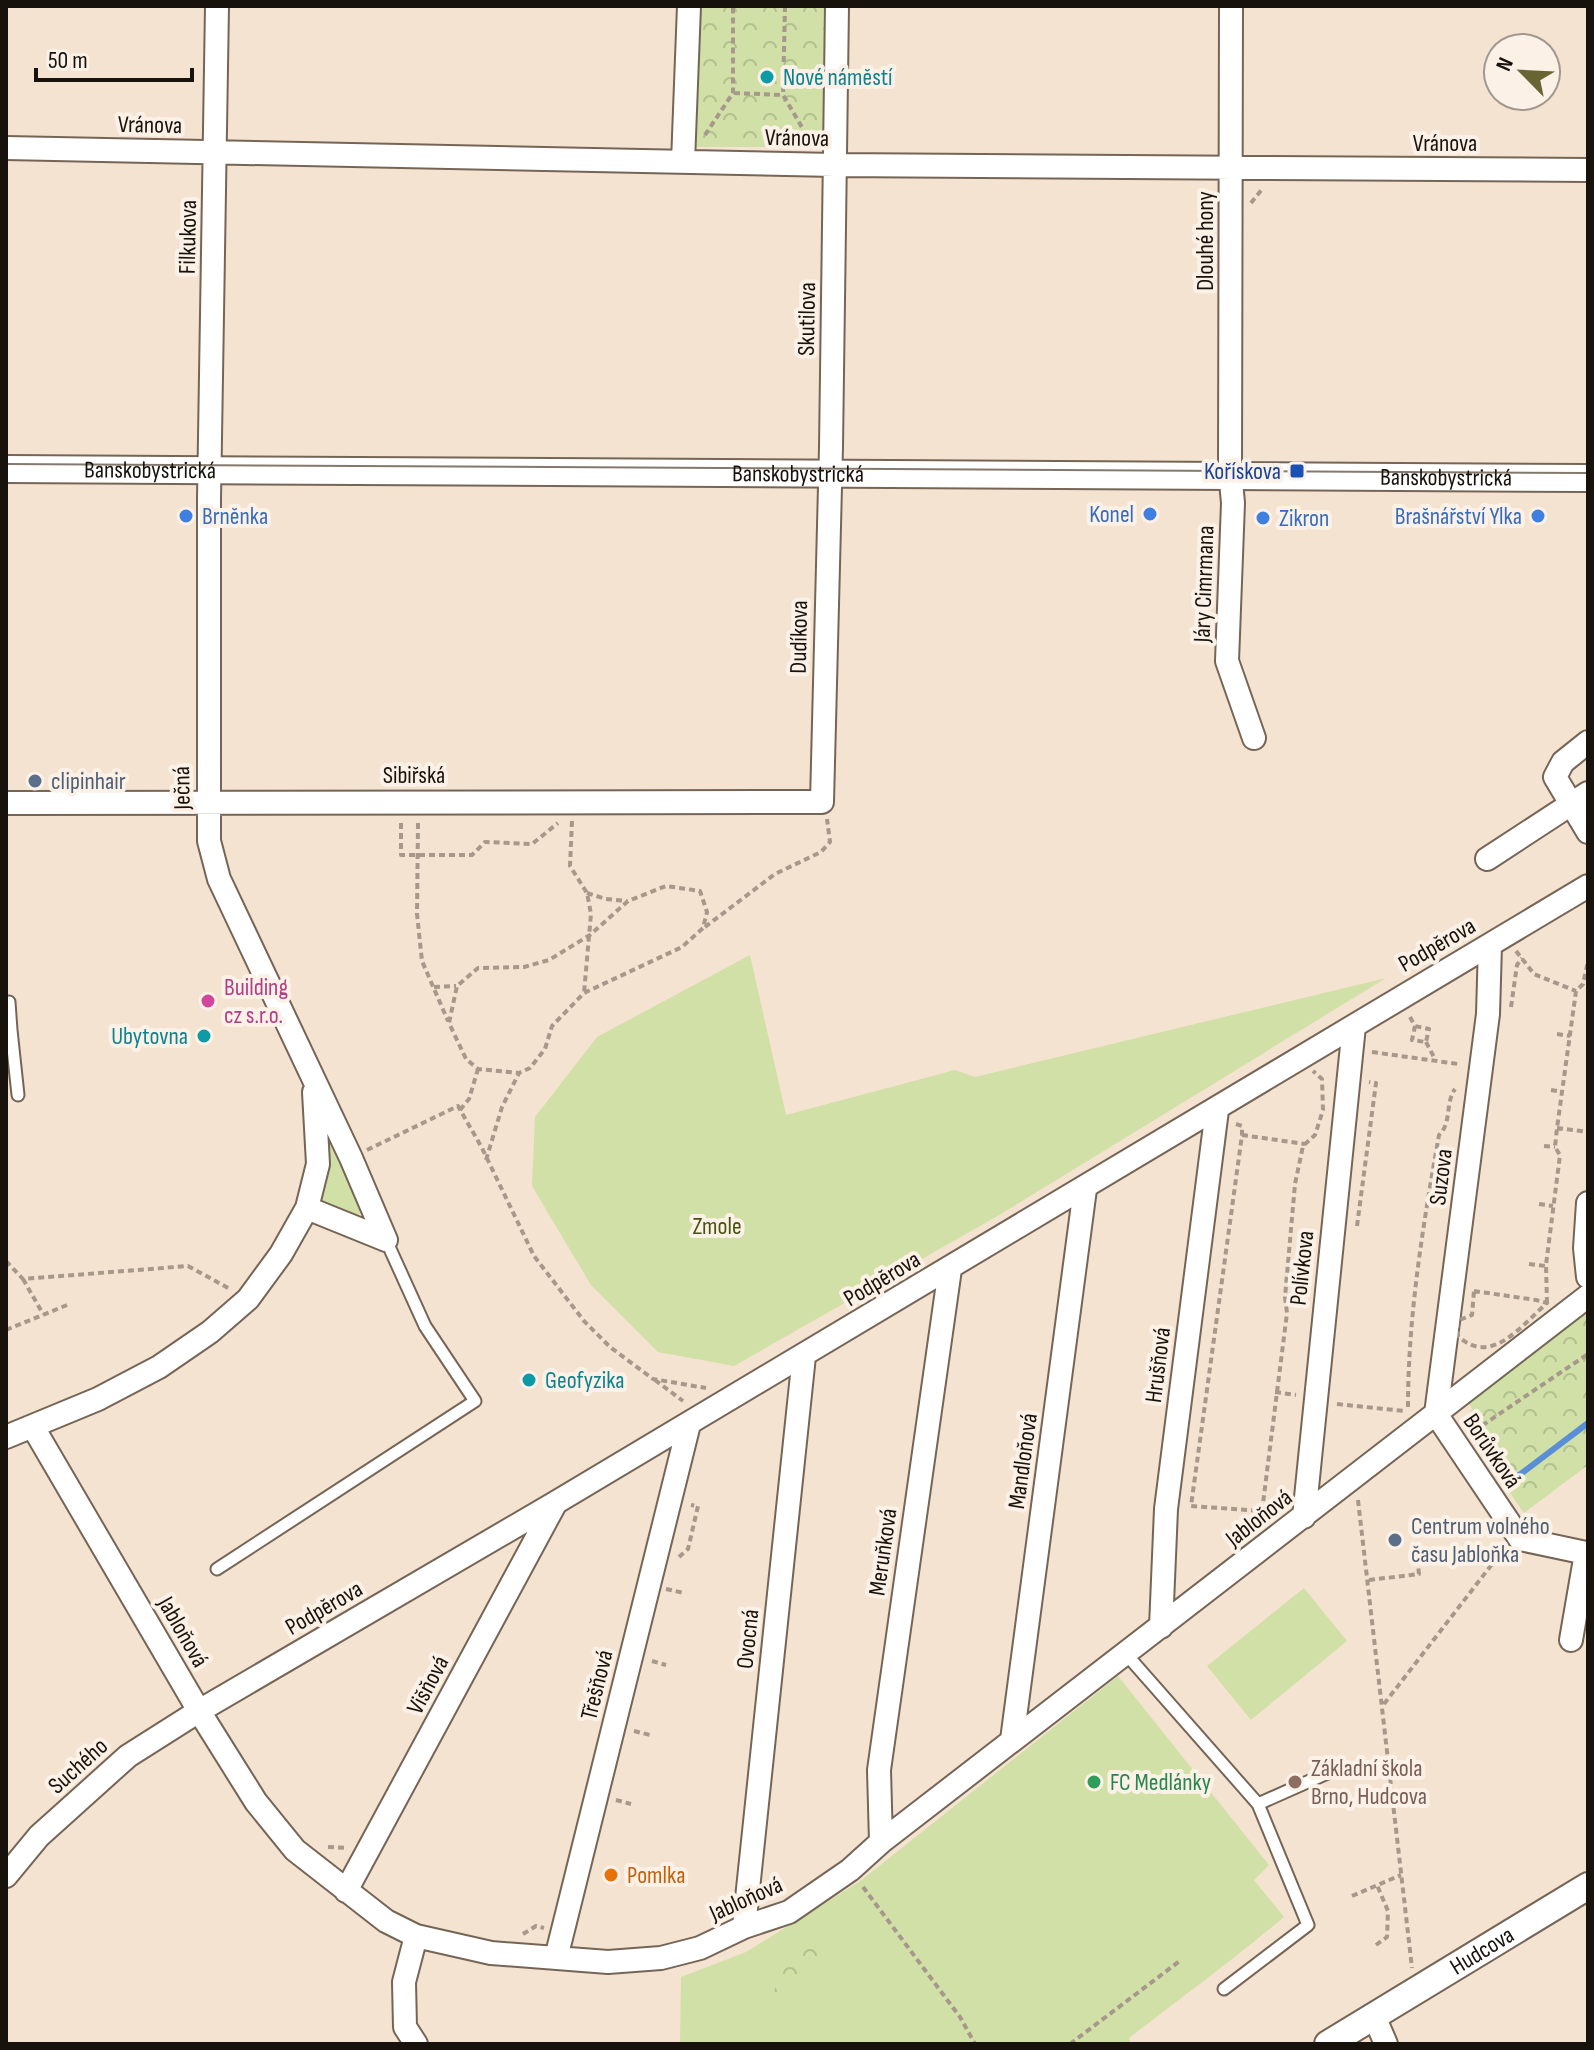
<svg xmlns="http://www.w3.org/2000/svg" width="1594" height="2050" viewBox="0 0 1594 2050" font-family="'Sofia Sans Condensed',sans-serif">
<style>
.green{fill:#d0e0a6}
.park{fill:url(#park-crowns)}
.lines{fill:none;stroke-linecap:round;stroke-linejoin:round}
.stream{stroke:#5a8fd8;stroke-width:6}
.service-casing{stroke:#756556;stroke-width:15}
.minor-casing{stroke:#756556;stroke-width:26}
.tertiary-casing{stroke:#756556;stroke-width:30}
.path{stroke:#a6988b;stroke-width:4;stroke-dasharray:6 4;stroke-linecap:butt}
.service{stroke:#fff;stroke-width:11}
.minor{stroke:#fff;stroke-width:22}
.tertiary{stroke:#fff;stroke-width:26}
.tram{stroke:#85796d;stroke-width:2}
.culture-dot{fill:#0f9aa8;stroke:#fcf1e7;stroke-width:3}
.transit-dot{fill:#1a4fb4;stroke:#fcf1e7;stroke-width:3}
.shop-dot{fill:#3f7fe0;stroke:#fcf1e7;stroke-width:3}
.service-dot{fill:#5c6f8a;stroke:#fcf1e7;stroke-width:3}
.hotel-dot{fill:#d1479c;stroke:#fcf1e7;stroke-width:3}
.leisure-dot{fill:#2e9e5b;stroke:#fcf1e7;stroke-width:3}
.education-dot{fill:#8d6e63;stroke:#fcf1e7;stroke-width:3}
.food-dot{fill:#e8710a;stroke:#fcf1e7;stroke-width:3}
.labels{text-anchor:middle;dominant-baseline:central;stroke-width:8;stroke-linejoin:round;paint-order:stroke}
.culture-label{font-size:24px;fill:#0d838f;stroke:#fcf1e7;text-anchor:start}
.street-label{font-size:24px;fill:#18120c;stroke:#fcf1e7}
.transit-label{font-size:24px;fill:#164399;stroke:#fcf1e7;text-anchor:end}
.shop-label{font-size:24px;fill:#366cbe;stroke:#fcf1e7;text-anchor:end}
.service-label{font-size:24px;fill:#4e5e75;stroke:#fcf1e7;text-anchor:start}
.hotel-label{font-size:24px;fill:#b23c85;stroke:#fcf1e7;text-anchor:start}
.park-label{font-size:24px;fill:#45530c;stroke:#fcf1e7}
.education-label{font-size:24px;fill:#785e54;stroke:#fcf1e7;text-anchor:start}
.leisure-label{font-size:24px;fill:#27864d;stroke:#fcf1e7;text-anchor:start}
.food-label{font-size:24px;fill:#c56008;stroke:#fcf1e7;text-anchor:start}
</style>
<defs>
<pattern id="park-crowns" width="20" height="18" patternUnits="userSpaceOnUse" patternTransform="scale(2)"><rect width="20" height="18" fill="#d0e0a6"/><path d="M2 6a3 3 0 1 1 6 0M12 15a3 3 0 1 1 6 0" fill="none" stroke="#b2bf8e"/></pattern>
</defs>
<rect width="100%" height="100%" fill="#f5e3d1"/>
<path class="green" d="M750,955L786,1115L955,1070L975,1077L1386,978L1001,1214L734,1366L658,1352L591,1285L532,1186L535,1117L597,1037Z
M327,1141H332L364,1207L360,1214C345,1220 327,1210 317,1198Z
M1304,1588L1347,1641L1251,1720L1207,1666Z
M1118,1676L1269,1865L1254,1880L1284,1917C1233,1960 1182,1997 1129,2038L1131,2044H680L681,1977L746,1952L859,1882Z"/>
<path class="park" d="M699,6H832L830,147H690Z
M1588,1310V1465L1524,1513L1465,1429L1462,1421L1472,1409L1469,1403Z
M803,1924L830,1964L763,2016Z"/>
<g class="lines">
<path class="stream" d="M1514,1479L1588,1423"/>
<g class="service-casing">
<path id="service" d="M9,1002L11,1030
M6,1030H11L18,1095
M217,1569L475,1401L425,1326L386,1240
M1126,1654L1258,1804L1308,1925L1224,1989
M1258,1804L1341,1767"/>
</g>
<g class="minor-casing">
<path id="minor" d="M217,6L209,499V841L219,879L351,1158L386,1240
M1231,6L1230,471L1233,503L1227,661L1254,738
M6,148L835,165L1588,170
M683,162L689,6
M1588,742L1563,762L1555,777L1588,832
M6,803L822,802L831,447L837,6
M1487,859L1588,793
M1588,1203L1585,1248L1588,1277
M307,1208L386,1240
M1436,1414L1488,1014L1490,945
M1436,1414L1520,1539L1586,1553L1571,1640
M33,1427L199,1711L256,1802L295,1850L386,1921L416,1936L491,1953L608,1962L661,1958L700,1948L744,1927L789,1912L850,1870L881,1842L1588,1296
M6,1437L98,1399L159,1367L210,1332L248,1299L281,1254L307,1208L318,1164L314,1092
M1304,1517L1354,1026
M1161,1627L1166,1509L1217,1110
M1012,1740L1085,1189
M881,1842L879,1770L950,1269
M6,1876L39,1836L128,1756L199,1711L555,1503L1588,886
M346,1891L555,1504
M744,1927L804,1356
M556,1958L689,1424
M1374,2016L1386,2044
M416,2044L405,2027L404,1982L416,1936"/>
</g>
<g class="tertiary-casing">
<g id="tertiary">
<path id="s1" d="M6,469L1588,478"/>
<path id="s2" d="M1328,2044L1588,1886"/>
</g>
</g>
<path class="path" d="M785,6L783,95L813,146
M734,93L783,95
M705,135L733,93V6
M1251,203L1263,188
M572,821L570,866L587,893L591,914L584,993
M401,823V855H472L485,842L532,844L558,823
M418,823L417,914L422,961L448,1021
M587,893L606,899L627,901
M705,927L775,874L821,852L830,842L827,819
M1516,951L1534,974L1576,991
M434,987L456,986
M1511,1007L1517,965L1522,958
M1410,1017L1415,1026L1412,1040L1426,1042L1429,1029L1415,1026
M1557,1034L1570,1036
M1426,1042L1436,1061
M1372,1052L1458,1064
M1551,1090L1562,1092
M460,1110L469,1099L478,1069
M1236,1124L1242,1126V1135L1191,1506L1262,1511L1270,1516
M1557,1128L1588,1132
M1242,1135L1305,1144
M1544,1146L1555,1147
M367,1150L458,1106L482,1148L534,1256L584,1321L610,1347L653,1379L706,1388
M486,1160L502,1107L519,1073L530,1068L545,1049L552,1026L584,993L682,947L703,928L707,912L700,891L666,886L628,901L590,935L549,960L524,967L478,968L457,986L449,1023L466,1059L478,1069L519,1073
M1539,1204L1553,1206
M1357,1226L1376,1083L1369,1082
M6,1261L23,1279L188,1266L230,1289
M1529,1264L1546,1266
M23,1279L43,1314
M1474,1291L1536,1300L1547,1303C1521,1326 1491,1367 1458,1336L1457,1321L1472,1315Z
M1547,1303L1546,1265L1560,1155L1555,1147L1557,1128L1576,991L1583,984L1588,961
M6,1330L67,1305
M655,1380L683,1401
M1275,1392L1296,1395
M1337,1404L1404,1411
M1408,1407C1408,1316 1423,1225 1439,1135C1452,1123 1445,1103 1455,1089
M1474,1431L1588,1354
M1358,1500L1412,1968
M1262,1511L1287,1313L1285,1297L1295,1184L1303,1146L1315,1135L1323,1110L1322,1079L1313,1071
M679,1557L688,1549L698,1506L691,1505
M1369,1580L1419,1574L1417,1557
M666,1589L684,1593
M652,1661L666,1665
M1384,1704L1503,1550
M634,1731L650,1735
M616,1800L631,1804
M328,1847L347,1848
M863,1887L960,2017L975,2044
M1352,1896L1401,1875
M523,1934L536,1926L544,1928
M1376,1945L1387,1937L1388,1911L1377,1885
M1070,2044L1181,1960"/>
<use href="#service" class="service"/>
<use href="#minor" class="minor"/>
<use href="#tertiary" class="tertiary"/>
<path class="tram" d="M6,464L1588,473"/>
</g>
<g class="culture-dot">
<circle cx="767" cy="77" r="8"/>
<circle cx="204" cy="1036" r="8"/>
<circle cx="529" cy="1380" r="8"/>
</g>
<rect class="transit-dot" x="1289" y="463" width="16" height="16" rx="4"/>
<g class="shop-dot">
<circle cx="1150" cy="514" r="8"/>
<circle cx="186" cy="516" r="8"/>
<circle cx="1538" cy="516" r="8"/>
<circle cx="1263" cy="518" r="8"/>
</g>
<g class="service-dot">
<circle cx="35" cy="781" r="8"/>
<circle cx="1395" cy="1540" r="8"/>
</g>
<circle class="hotel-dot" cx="208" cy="1001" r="8"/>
<circle class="leisure-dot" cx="1094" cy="1782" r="8"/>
<circle class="education-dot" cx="1295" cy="1782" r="8"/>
<circle class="food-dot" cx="611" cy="1875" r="8"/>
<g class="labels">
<g class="culture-label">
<text x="783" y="77">Nové náměstí</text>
<text x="188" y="1036" text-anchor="end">Ubytovna</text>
<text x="545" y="1380">Geofyzika</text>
</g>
<g class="street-label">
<text transform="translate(150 125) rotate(1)">Vránova</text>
<text transform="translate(797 138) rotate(1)">Vránova</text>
<text x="1445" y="143">Vránova</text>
<text transform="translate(188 237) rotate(-89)">Filkukova</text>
<text transform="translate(1205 241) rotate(-90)">Dlouhé hony</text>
<text transform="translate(807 319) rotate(-89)">Skutilova</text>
<text stroke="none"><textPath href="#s1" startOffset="144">Banskobystrická</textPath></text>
<text stroke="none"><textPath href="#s1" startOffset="792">Banskobystrická</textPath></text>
<text stroke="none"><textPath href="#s1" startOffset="1440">Banskobystrická</textPath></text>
<text transform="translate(1204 584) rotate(-88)">Járy Cimrmana</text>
<text transform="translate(799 637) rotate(-89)">Dudíkova</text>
<text x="414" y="775">Sibiřská</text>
<text transform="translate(182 788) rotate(-91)">Ječná</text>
<text transform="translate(1437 945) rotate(-30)">Podpěrova</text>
<text transform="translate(1441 1177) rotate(-83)">Suzova</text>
<text transform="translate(1302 1268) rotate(-84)">Polívkova</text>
<text transform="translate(882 1279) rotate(-31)">Podpěrova</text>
<text transform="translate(1158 1365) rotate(-83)">Hrušňová</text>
<text transform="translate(1492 1451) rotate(56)">Borůvková</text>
<text transform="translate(1023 1461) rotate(-82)">Mandloňová</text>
<text transform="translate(1259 1518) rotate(-38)">Jabloňová</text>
<text transform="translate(883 1552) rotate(-82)">Meruňková</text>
<text transform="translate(324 1608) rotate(-30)">Podpěrova</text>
<text transform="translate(183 1632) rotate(60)">Jabloňová</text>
<text transform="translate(748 1639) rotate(-84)">Ovocná</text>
<text transform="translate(428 1685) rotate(-62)">Višňová</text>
<text transform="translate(597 1685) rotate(-76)">Třešňová</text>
<text transform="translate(78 1766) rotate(-42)">Suchého</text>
<text transform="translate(746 1899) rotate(-24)">Jabloňová</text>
<text stroke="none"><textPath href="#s2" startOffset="180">Hudcova</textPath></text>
</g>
<g class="transit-label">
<text x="1281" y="471">Kořískova</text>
</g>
<g class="shop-label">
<text x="1134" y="514">Konel</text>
<text x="202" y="516" text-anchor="start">Brněnka</text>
<text x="1522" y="516">Brašnářství Ylka</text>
<text x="1279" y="518" text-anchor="start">Zikron</text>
</g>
<g class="service-label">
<text x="51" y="781">clipinhair</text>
<text x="1411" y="1526">Centrum volného<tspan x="1411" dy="28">času Jabloňka</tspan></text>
</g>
<g class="hotel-label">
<text x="224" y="987">Building<tspan x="224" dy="28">cz s.r.o.</tspan></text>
</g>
<g class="park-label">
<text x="717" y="1226">Zmole</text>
</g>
<g class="education-label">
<text x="1311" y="1768">Základní škola<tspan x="1311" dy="28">Brno, Hudcova</tspan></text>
</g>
<g class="leisure-label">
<text x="1110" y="1782">FC Medlánky</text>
</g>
<g class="food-label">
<text x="627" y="1875">Pomlka</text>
</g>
</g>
<rect width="1594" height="2050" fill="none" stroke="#18120c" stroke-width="16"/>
<g transform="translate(1522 72) rotate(294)"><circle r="38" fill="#fcf1e7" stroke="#a1988f" stroke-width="2"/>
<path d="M0-6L14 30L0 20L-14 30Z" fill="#686532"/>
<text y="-12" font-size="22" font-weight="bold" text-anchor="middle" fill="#18120c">N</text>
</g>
<path d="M36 68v12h156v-12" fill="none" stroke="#18120c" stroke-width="4"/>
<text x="48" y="68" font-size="24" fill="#18120c" stroke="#fcf1e7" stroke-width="6" paint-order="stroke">50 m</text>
</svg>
